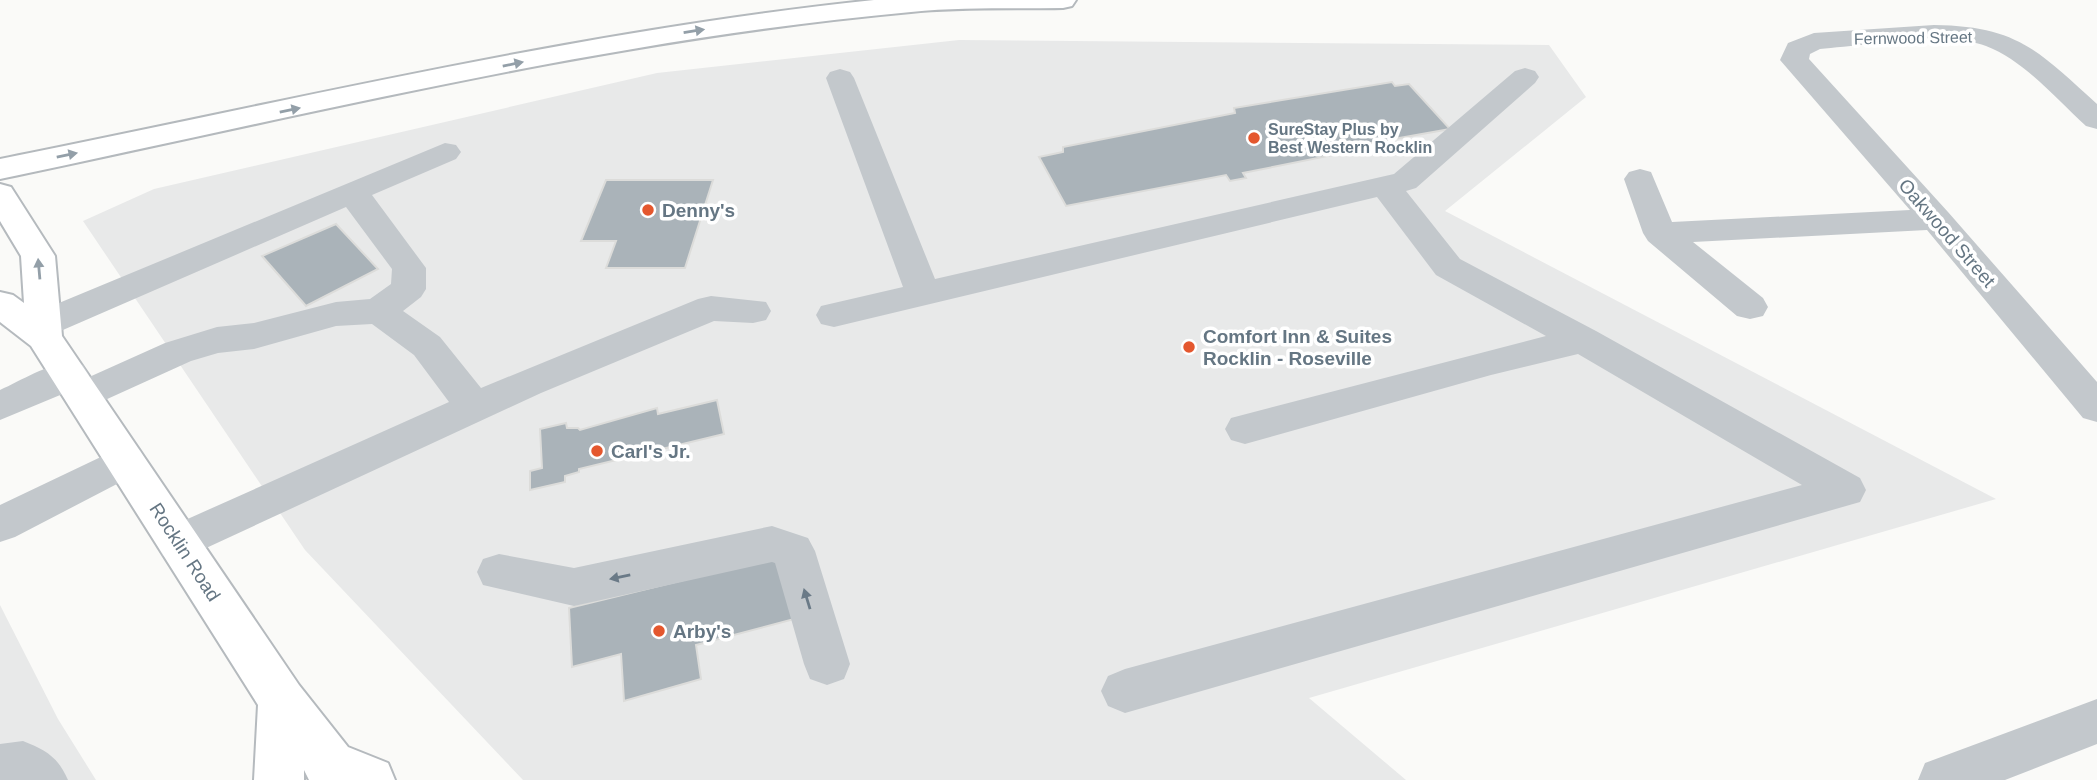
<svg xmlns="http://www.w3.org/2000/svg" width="2097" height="780" viewBox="0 0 2097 780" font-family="Helvetica,sans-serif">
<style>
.built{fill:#e8e9e9}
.building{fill:#aab3b9;stroke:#dcdcda;stroke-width:2}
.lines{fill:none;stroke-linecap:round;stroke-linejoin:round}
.major-casing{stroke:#b5babe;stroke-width:4}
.highway-casing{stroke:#b4b9bd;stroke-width:4}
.minor{fill:#c3c8cc;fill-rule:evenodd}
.major{fill:#fff;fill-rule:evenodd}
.highway{fill:#fff;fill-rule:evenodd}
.oneway{fill:#939fa8}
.oneway2{fill:#6a7a87}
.poi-dot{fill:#e4572e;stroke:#fff;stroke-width:2.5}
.labels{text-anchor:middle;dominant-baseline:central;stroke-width:7;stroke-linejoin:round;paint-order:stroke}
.far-street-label{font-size:16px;fill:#657683;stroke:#fff}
.far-poi-label{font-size:16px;font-weight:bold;fill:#657683;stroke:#fff;text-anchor:start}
.poi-label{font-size:19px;font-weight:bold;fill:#657683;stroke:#fff;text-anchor:start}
.street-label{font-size:19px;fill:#657683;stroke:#fff}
</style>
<rect width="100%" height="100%" fill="#fafaf8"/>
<path class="built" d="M959,40L1549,45L1586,97L1445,211L1996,499L1309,698L1406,780H523L305,550L83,221L154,189L657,73Z
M0,605L58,719L96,780H0Z"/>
<path class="building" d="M1392,82L1395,86L1409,84L1450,129L1348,147V152L1243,173L1246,178L1230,181L1226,175L1066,206L1039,157L1063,152V147L1235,113L1234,108Z
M606,180H713L685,268H606L616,241H581Z
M336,224L378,269L306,306L262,256Z
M717,400L724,434L579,469V472L565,476V482L530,490V471L542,468L540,429L566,423L567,428H578L580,430L657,408L658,414Z
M789,554L798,618L696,645L701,679L624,701L621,654L572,667L569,608Z"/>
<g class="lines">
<g class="major-casing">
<path id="major" d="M0,184L11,187L55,256L62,336L299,685L348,747L388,763L395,780H309L304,770V780H254L258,705L31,346L0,322V292L13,295L24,303L21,256L0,221Z"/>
</g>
<g class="highway-casing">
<path id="highway" d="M874,0H1076L1072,6L1063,8C1013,9 962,7 911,12C603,40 302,116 0,179V159C290,101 579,31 874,0Z"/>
</g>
<path class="minor" d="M1934,25C2018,26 2038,51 2097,104V129L2086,126C2056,99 2025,61 1986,46C1953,33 1858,46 1820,49L1810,54L1809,59L1948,212L2097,382V422L2083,418L1927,230L1693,242L1763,298L1768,307L1763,316L1750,319L1737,316L1648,241L1643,233L1624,179L1629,172L1640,169L1651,172L1672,222L1910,210L1780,60L1788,43L1814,33Z
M1525,68L1535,71L1539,77L1535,83L1416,188L1406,191L1460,259L1596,331L1860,478L1866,490L1860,502L1125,713L1108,706L1101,691L1108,676L1125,669L1802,485L1578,354L1491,375L1245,444L1231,440L1225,429L1231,418L1546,336L1436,275L1377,197L834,327L821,324L816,315L821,306L903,287L826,78L830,72L840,69L850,72L854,78L935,279L1394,174L1515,71Z
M445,143L456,145L461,152L456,159L372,195L426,268V289L421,297L403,311L440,337L481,388L698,299L711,296L766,302L771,311L766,320L753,323L714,321L541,393L178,561L163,556L156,543L163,530L449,402L414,355L372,324L336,326L254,349L218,353L191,361L83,410L69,406L64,396L65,393L0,420V390C25,379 57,357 83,365L89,375L87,378L165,343L217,327L254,323L336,302L370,299L391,284L392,269L346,207L56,333L43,337L30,333L25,324L30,315Z
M126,445L140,450L146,461L140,472L15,537L0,542V505Z
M772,526L808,538L815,551L850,664L844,679L827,685L810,679L804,664L775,563L772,562L574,606L483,585L477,572L483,559L499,554L574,568Z
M2097,699V744L2005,780H1918L1925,763Z
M23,741C46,750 58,757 68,780H0V744Z"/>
<use href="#major" class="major"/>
<use href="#highway" class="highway"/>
</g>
<defs><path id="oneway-solid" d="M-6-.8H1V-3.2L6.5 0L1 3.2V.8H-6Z" transform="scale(1.75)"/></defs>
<g class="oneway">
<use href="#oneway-solid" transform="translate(694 31) rotate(-9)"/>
<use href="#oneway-solid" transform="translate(513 64) rotate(-12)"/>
<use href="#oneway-solid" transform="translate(290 110) rotate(-12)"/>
<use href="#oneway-solid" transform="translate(67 155) rotate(-12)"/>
<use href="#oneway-solid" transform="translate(39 269) rotate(-95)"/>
</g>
<g class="oneway2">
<use href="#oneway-solid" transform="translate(620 577) rotate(168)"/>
<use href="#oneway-solid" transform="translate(807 599) rotate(-107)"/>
</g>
<g class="poi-dot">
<circle cx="1254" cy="138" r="7"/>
<circle cx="648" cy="210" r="7"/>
<circle cx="1189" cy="347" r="7"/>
<circle cx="597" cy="451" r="7"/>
<circle cx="659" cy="631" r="7"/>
</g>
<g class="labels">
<g class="far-street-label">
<text transform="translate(1913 38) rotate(-1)">Fernwood Street</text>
</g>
<g class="far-poi-label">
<text x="1268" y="129">SureStay Plus by<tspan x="1268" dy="18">Best Western Rocklin</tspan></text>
</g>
<g class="poi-label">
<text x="662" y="210">Denny's</text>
<text x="1203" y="336">Comfort Inn &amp; Suites<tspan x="1203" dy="22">Rocklin - Roseville</tspan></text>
<text x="611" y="451">Carl's Jr.</text>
<text x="673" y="631">Arby's</text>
</g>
<g class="street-label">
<text transform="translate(1947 233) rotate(49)">Oakwood Street</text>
<text transform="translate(185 552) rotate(57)">Rocklin Road</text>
</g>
</g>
</svg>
